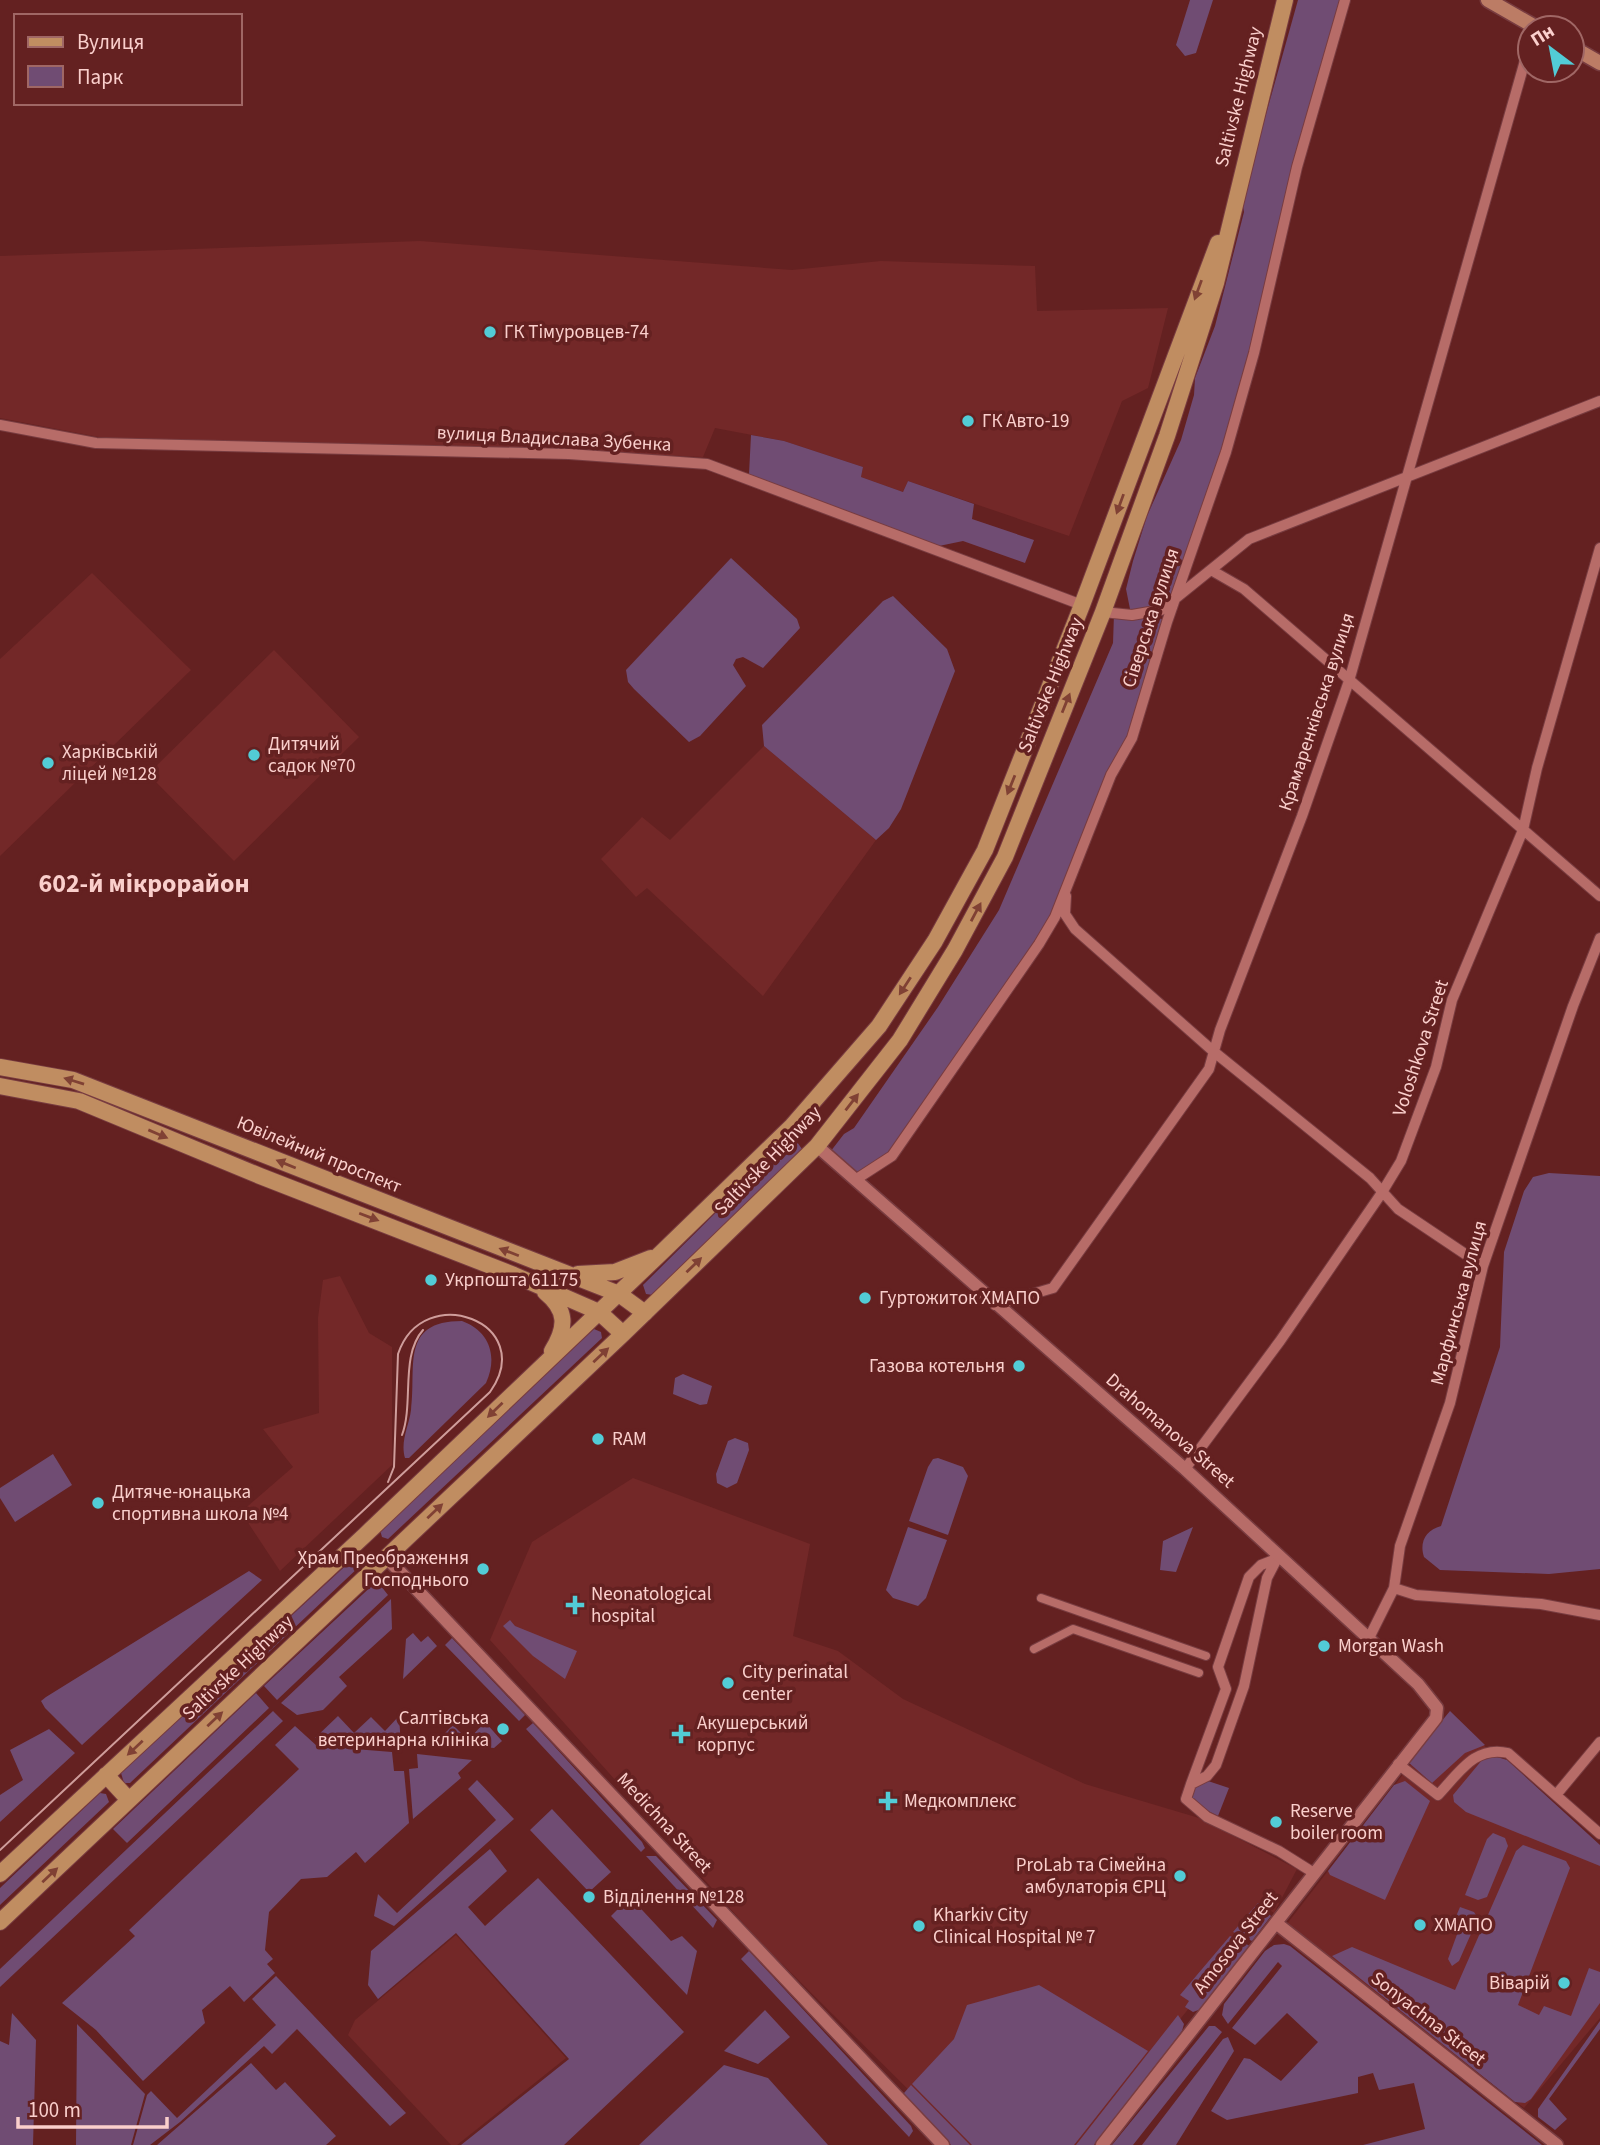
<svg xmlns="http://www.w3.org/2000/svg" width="1600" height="2145" viewBox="0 0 1600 2145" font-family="'Source Sans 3',sans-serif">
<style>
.built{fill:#732828}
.green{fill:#704c73}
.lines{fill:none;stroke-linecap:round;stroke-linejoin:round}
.pedestrian-casing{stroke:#783c40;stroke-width:10}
.minor-casing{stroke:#783c40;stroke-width:12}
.tertiary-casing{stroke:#783c40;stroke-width:15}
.secondary-casing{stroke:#783c40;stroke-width:17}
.primary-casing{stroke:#783c40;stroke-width:18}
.pedestrian{stroke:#b76c68;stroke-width:8}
.minor{stroke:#b76c68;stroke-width:10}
.tertiary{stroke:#b76c68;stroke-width:12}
.secondary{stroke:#bc7c65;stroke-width:14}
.primary{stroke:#c08d61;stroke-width:16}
.tram{stroke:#cf9d9b;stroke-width:2}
.oneway{fill:#804134}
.poi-dot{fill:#52ccd6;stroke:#642121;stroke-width:2.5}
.labels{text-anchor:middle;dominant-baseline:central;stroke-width:7;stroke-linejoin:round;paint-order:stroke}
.street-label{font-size:19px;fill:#facfcc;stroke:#642121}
.poi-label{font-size:19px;fill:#facfcc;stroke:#642121;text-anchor:start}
.district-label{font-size:26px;font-weight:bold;fill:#facfcc;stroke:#642121}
</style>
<rect width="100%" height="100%" fill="#642121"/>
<path class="built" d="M420,241L792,270L881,261L1035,266L1037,311L1168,308L1148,388L1122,401L1069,536L908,481L903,492L861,477L863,467L784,441L715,428L703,457L510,448L104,438L0,418V256Z
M92,573L191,670L0,856V659Z
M274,650L359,737L234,861L148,774Z
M764,746L876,840L763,996L647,888L636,897L601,859L642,817L670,840Z
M340,1276L369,1333L392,1347V1465L280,1571L241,1512L293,1467L263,1429L319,1413L318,1318L323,1280Z
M633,1478L810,1544L793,1636L838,1651L903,1699L1085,1784L1199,1818L1297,1869L1274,1913L1261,1904L1194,2002L1078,2145H964L761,1943L490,1640L532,1542Z
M1450,1714L1600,1853V2018L1524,2108L1286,1925Z
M456,1935L566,2058L457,2145H451L348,2035L355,2020Z"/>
<path class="green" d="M1190,0H1213L1196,53L1185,56L1176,45Z
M1298,0H1345L1330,45L1254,353L1174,602L1150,613L1167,622L1132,738L1055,917L892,1156L855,1180L827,1156L844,1134L854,1128L938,1007L999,910L1113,643L1114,614H1131L1126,589L1133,561L1147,516L1181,440L1194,395L1195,378L1215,326L1244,212L1242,200Z
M751,435L784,441L863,467L861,477L903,492L908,481L974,504L972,519L1034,540L1025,563L963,541L939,546L752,477L749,474Z
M731,558L797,619L800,628L763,668L743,657L736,659L733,665L746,686L700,736L689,742L634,689L628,682L626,670Z
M893,596L947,649L955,671L901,809L889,828L876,840L764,746L762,725L883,601Z
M788,1141L797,1142L802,1149L653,1295L646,1294L643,1285Z
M1549,1173L1600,1176V1569L1549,1574L1440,1570L1424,1557C1419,1542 1426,1530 1441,1526L1500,1347L1504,1252L1524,1191L1533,1177Z
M462,1321C490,1331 498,1357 486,1383L409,1458H405C400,1441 409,1426 411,1410C417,1368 399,1321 462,1321Z
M594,1329L601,1332L602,1338L388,1539L382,1537L380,1530Z
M683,1374L712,1386L707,1404L700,1405L673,1394L675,1378Z
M735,1438L748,1443L749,1450L737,1483L727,1488L717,1483L716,1474L728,1441Z
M53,1454L72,1485L15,1522L0,1498V1488Z
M938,1458L963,1467L968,1476L948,1535L909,1521L928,1467L933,1459Z
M908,1527L947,1540L926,1598L918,1606L893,1598L886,1590Z
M1193,1527L1176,1572L1160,1570L1163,1541Z
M355,1557L361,1559V1565L130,1783H124L121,1773Z
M249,1571L262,1580L82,1745L45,1708L41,1701L46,1697Z
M377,1581L388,1595L277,1700L264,1686Z
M391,1599L392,1629L339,1677L347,1686L323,1710L297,1715L281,1703Z
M510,1620L515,1626L577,1651L565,1679L533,1656L503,1626Z
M413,1633L421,1642L428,1636L437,1646L403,1679L406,1639Z
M452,1638L525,1715L519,1721L445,1645Z
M256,1693L269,1708L127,1843L113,1829Z
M273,1711L283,1721L0,1987V1969Z
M1450,1711L1485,1745L1465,1753L1432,1783L1408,1762Z
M338,1716L354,1733L371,1717L385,1731L399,1716L401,1746L315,1738Z
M485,1722L502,1741L494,1748L436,1742L453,1725L468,1740Z
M533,1723L642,1842L645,1848L641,1852L526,1729Z
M295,1726L317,1746L392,1752L394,1771H404L409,1823L365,1863L356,1852L327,1877L301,1879L269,1912L265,1950L273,1959L267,1964L275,1973L244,2002L230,1986L202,2010L205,2023L143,2081L96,2030L62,2003L135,1936L129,1930L299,1769L275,1745Z
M49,1729L75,1753L0,1822V1795L23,1780L10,1750Z
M417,1754L472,1760L458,1773L461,1778L413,1819L409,1769L418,1768Z
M1487,1754L1507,1760L1600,1845V1866L1466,1812L1454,1802L1453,1795Z
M477,1780L514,1819L394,1926L374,1916L378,1894L397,1913L496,1820L468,1789Z
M1205,1780L1229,1788L1218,1816L1194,1804L1190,1797L1192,1789Z
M1405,1781L1430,1801L1385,1900L1330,1875L1328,1871L1394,1785Z
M100,1793L106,1794L109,1802L0,1905V1888Z
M552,1809L611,1872L589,1892L530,1830Z
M1493,1833L1505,1838L1508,1846L1487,1897L1478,1900L1465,1895L1487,1839Z
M1523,1845L1566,1861L1570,1868L1518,2005L1539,2015L1544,2006L1571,2016L1589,1968L1600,1972V2003L1531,2099L1525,2103L1515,2102L1332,1956L1352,1947L1455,1990L1516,1851Z
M490,1849L507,1871L468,1907L485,1926L538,1878L684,2032L564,2145H461L569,2059L456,1933L378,1999L368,1985L371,1951Z
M646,1856H656L717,1920L713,1928Z
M630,1897L671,1941L682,1936L697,1951L687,1995L611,1916Z
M1258,1903L1271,1916L1252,1941L1233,1932Z
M1460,1907L1474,1912L1478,1918L1459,1961L1452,1966L1448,1959L1459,1929L1452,1926Z
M1230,1936L1250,1946L1201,2009L1193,2012L1185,2007L1189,2001L1180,1995Z
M1284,1944L1290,1946L1542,2145H1363L1425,2129L1414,2083L1379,2090L1373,2073L1358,2077V2093L1227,2120L1211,2111L1244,2058L1250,2059L1281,2081L1318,2042L1287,2013L1255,2045L1232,2028L1282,1966L1278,1962L1228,2024L1222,2015L1224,2004L1265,1951L1274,1945Z
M749,1951L911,2126L913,2131L909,2137L741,1959Z
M276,1976L406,2113L390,2126L297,2029L272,2054L264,2046L180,2122L150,2145H133L147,2095L151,2091L177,2118L276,2025L252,1999Z
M1039,1985L1148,2051L1074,2145H972L912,2084L954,2039L967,2005Z
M765,2010L790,2037L758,2064L724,2051Z
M12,2013L36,2040L33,2145H0V2041L9,2045Z
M1178,2015L1184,2024L1182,2031L1094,2145H1076Z
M1600,2021V2029L1549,2099L1567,2119L1555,2130L1538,2117V2109Z
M77,2024L145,2094L131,2145H76Z
M1209,2026H1215L1222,2032L1133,2145H1112Z
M1228,2037L1234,2051L1176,2145H1142L1223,2039Z
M251,2063L276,2090L285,2082L336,2136L326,2145H157Z
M724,2065L768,2078L828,2145H639Z
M911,2085L970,2145H951L905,2098L904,2093Z"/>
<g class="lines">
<g class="pedestrian-casing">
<path id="pedestrian" d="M1041,1598L1206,1656
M1034,1649L1073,1629L1199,1673"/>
</g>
<g class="minor-casing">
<path id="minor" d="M0,425L96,443L569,454L707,464L1082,605
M1211,570L1244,589L1600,896
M1103,612L1132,615L1161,610L1249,539L1600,401
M1066,896L1065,914L1075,929L1213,1051L1370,1178L1398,1209L1483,1266
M855,1180L892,1156L1039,944L1055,917L1111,775L1132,738L1167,622L1226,452L1254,353L1297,167L1345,0
M995,1305L1053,1288L1209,1069L1220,1030L1302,816L1349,681L1530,43
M1185,1469L1280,1341L1381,1194L1401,1161L1436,1067L1452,1000L1523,830L1537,768L1600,548
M1279,1555L1267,1578L1244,1686L1216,1765L1207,1776L1191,1784L1186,1799L1207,1817L1279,1851L1314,1873
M1394,1588L1416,1595L1541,1604L1600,1615
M1369,1638L1394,1588L1400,1546L1450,1403L1483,1266L1573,1006L1600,938
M1398,1764L1438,1795C1459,1773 1475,1745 1508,1753L1600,1834
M1191,1784L1226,1689L1218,1667L1249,1577L1261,1565L1276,1559
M1556,1795L1600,1742"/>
</g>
<g class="tertiary-casing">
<path id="tertiary" d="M817,1146L1185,1469L1418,1684L1437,1708L1436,1718L1102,2145
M386,1557L943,2145
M1276,1923L1557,2145"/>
</g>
<g class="secondary-casing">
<path id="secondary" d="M1488,0L1537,28
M1572,47L1600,63"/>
</g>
<g class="primary-casing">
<path id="primary" d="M0,1067L73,1080L619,1294L645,1313
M0,1086L79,1101L260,1176L514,1275L599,1312L623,1334
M578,1274L615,1272L651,1258
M545,1292C567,1310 567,1327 552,1351
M106,1775L129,1800
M0,1874L365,1535L662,1252L792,1126L879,1026L935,941L985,850L1082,605L1218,243
M0,1922L623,1334L817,1146L900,1040L955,950L1005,857L1103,612L1167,436L1216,283L1285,0"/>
</g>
<use href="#pedestrian" class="pedestrian"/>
<use href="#minor" class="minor"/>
<use href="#tertiary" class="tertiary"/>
<use href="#secondary" class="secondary"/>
<use href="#primary" class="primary"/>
<path class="tram" d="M402,1435C414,1403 400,1356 423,1330
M0,1850L490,1392C539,1323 423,1279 398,1354L394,1467L388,1482"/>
</g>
<defs><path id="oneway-solid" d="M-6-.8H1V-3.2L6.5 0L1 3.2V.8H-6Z" transform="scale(1.75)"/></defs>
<g class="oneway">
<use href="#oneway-solid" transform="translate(1198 290) rotate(110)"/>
<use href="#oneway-solid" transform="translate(1120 504) rotate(110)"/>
<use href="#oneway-solid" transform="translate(1066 703) rotate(-68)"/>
<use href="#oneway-solid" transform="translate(1011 785) rotate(112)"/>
<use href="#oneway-solid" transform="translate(976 912) rotate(-62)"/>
<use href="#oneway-solid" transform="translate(905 986) rotate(123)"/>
<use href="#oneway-solid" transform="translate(74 1081) rotate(-163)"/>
<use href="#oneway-solid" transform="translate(852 1102) rotate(-52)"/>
<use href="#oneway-solid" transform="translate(158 1134) rotate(23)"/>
<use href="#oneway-solid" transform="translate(286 1164) rotate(-158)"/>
<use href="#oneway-solid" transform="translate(369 1217) rotate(21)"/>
<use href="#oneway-solid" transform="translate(509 1252) rotate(-159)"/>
<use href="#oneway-solid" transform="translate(694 1265) rotate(-44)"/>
<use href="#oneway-solid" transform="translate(601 1355) rotate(-43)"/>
<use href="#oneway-solid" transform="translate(495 1410) rotate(136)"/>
<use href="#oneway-solid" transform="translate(435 1511) rotate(-43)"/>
<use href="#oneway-solid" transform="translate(215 1719) rotate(-43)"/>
<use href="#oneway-solid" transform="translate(135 1748) rotate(137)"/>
<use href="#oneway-solid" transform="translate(50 1875) rotate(-43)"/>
</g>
<g class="poi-dot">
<circle cx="490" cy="332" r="7"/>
<circle cx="968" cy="421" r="7"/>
<circle cx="254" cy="755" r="7"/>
<circle cx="48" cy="763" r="7"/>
<circle cx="431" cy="1280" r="7"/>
<circle cx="865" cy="1298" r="7"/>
<circle cx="1019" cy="1366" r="7"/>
<circle cx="598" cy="1439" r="7"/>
<circle cx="98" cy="1503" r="7"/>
<circle cx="483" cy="1569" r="7"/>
<path d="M571.5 1594.5h7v7h7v7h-7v7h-7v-7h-7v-7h7z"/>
<circle cx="1324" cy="1646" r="7"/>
<circle cx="728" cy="1683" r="7"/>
<circle cx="503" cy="1729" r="7"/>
<path d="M677.5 1723.5h7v7h7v7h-7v7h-7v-7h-7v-7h7z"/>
<path d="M884.5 1790.5h7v7h7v7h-7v7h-7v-7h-7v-7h7z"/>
<circle cx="1276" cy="1822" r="7"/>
<circle cx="1180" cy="1876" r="7"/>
<circle cx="589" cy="1897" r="7"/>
<circle cx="1420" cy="1925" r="7"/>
<circle cx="919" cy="1926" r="7"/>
<circle cx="1564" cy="1983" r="7"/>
</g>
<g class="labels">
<g class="street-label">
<text transform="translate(1239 97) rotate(-76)">Saltivske Highway</text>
<text transform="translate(554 439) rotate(3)">вулиця Владислава Зубенка</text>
<text transform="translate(1151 618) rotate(-72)">Сіверська вулиця</text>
<text transform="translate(1051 685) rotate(-68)">Saltivske Highway</text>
<text transform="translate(1317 712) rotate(-72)">Крамаренківська вулиця</text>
<text transform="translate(1421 1048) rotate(-72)">Voloshkova Street</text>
<text transform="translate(319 1155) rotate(22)">Ювілейний проспект</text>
<text transform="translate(768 1161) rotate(-46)">Saltivske Highway</text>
<text transform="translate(1459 1303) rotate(-75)">Марфинська вулиця</text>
<text transform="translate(1170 1431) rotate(41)">Drahomanova Street</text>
<text transform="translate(238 1668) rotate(-43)">Saltivske Highway</text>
<text transform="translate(664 1823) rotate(47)">Medichna Street</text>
<text transform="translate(1236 1943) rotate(-52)">Amosova Street</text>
<text transform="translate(1428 2019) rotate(38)">Sonyachna Street</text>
</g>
<g class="poi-label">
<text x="504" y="332">ГК Тімуровцев-74</text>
<text x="982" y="421">ГК Авто-19</text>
<text x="268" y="744">Дитячий<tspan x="268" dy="22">садок №70</tspan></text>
<text x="62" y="752">Харківській<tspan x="62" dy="22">ліцей №128</tspan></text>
<text x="445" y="1280">Укрпошта 61175</text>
<text x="879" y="1298">Гуртожиток ХМАПО</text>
<text x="1005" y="1366" text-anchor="end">Газова котельня</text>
<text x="612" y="1439">RAM</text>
<text x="112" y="1492">Дитяче-юнацька<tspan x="112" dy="22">спортивна школа №4</tspan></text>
<text x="469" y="1558" text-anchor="end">Храм Преображення<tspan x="469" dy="22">Господнього</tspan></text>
<text x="591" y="1594">Neonatological<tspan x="591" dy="22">hospital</tspan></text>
<text x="1338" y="1646">Morgan Wash</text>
<text x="742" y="1672">City perinatal<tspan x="742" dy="22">center</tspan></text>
<text x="489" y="1718" text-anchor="end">Салтівська<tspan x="489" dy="22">ветеринарна клініка</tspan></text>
<text x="697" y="1723">Акушерський<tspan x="697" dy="22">корпус</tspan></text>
<text x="904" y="1801">Медкомплекс</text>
<text x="1290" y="1811">Reserve<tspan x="1290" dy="22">boiler room</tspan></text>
<text x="1166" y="1865" text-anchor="end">ProLab та Сімейна<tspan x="1166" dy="22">амбулаторія ЄРЦ</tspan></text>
<text x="603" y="1897">Відділення №128</text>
<text x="933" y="1915">Kharkiv City<tspan x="933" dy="22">Clinical Hospital № 7</tspan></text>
<text x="1434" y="1925">ХМАПО</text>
<text x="1550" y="1983" text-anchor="end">Віварій</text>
</g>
<g class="district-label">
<text x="144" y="883">602-й мікрорайон</text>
</g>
</g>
<rect x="14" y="14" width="228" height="91" fill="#642121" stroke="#a06765" stroke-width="2"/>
<rect x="28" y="37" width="35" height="10" fill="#c08d61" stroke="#a06765" stroke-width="2"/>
<text x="77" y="49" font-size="21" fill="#facfcc">Вулиця</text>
<rect x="28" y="66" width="35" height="21" fill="#704c73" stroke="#a06765" stroke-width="2"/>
<text x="77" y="84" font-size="21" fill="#facfcc">Парк</text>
<g transform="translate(1551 49) rotate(328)"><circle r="33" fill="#642121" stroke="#a06765" stroke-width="2"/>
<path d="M0-5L12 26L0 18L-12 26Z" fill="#52ccd6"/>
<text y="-10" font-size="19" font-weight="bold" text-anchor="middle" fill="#facfcc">Пн</text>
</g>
<path d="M18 2117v10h149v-10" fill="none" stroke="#facfcc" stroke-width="3.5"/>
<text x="28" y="2117" font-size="21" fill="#facfcc" stroke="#642121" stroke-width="5" paint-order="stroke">100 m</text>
</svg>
